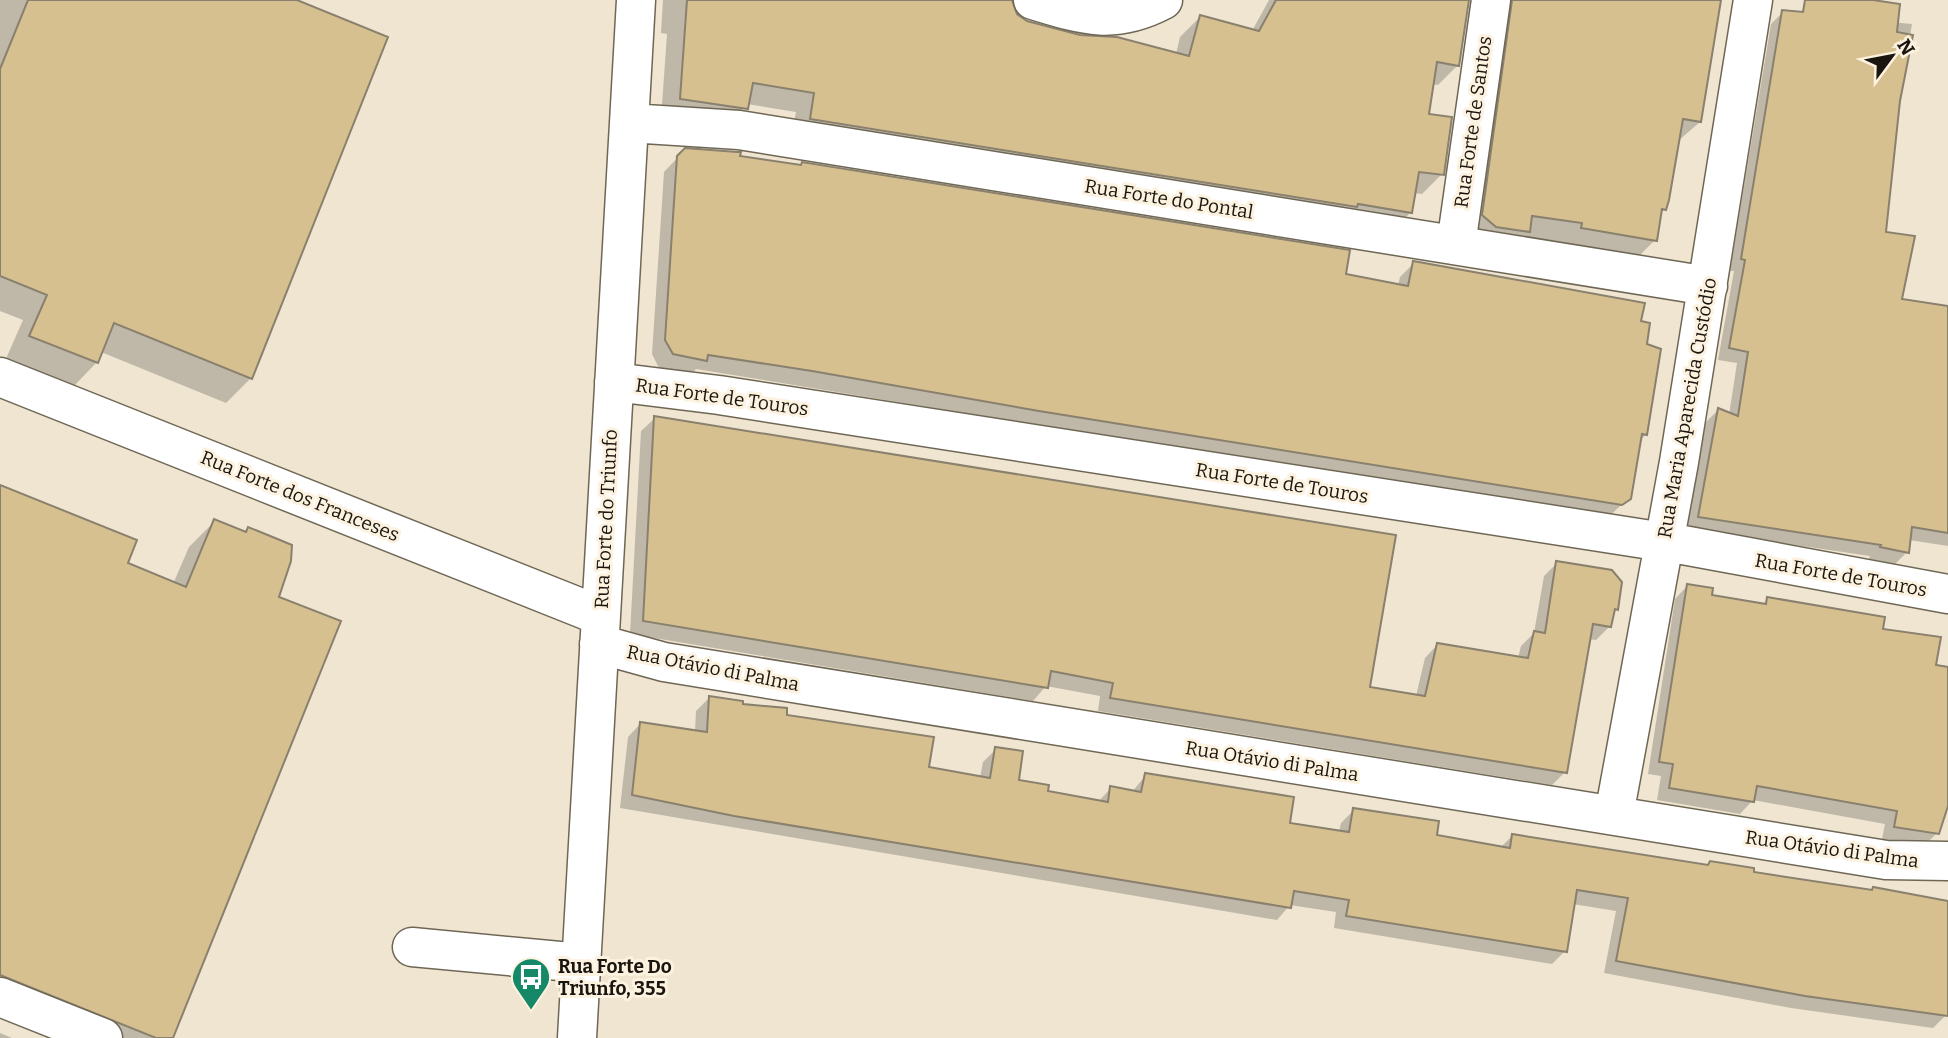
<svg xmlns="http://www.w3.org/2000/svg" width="1948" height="1038" viewBox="0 0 1948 1038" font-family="Bitter,serif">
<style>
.shadow{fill:#0003}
.building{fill:#d7c08f;stroke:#89806e;stroke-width:2}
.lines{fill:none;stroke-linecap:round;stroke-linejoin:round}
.minor-casing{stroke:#6f6755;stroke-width:41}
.minor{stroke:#fff;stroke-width:38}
.labels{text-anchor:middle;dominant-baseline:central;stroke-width:6;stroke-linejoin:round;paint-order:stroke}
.street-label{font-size:19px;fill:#1a160f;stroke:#fcf2df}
.poi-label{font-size:19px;font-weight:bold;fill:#1a160f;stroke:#fcf2df;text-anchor:start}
</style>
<rect width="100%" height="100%" fill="#efe5d1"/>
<path class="shadow" d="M0,0H293L251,378L226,403L101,352L97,362L72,388L5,361L23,320L0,311Z
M663,0H1003L996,7L1026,23L1061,33L1176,54L1180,37L1200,17L1252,31L1269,0H1467L1458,65L1438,85L1432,84L1427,115L1442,174L1422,194L1414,193L1411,212L1391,232L791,139L796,112L747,104L727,128L661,119L667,34L661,33Z
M1479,0H1720L1700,122L1678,141L1665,209L1659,215L1655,240L1635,260L1563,248V242L1523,237L1476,246Z
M1783,12L1912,24L1899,101L1884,233L1900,300L1948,308V546L1909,540L1907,552L1895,564L1869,559L1870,556L1687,529L1706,422L1718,410L1729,415L1737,363L1718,360L1734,271H1730L1771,24Z
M685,150L738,157L1398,286L1400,277L1414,263L1639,323L1645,345L1646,434L1639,442L1629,498L1607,518L696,369L691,374L659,368L652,354L664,172Z
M655,418L1368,688L1416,696L1425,658L1438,644L1518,658L1521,646L1534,633L1544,576L1557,563L1610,626L1596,640L1589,639L1565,772L1552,785L1098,711L1100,696L1046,686L1033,701L630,634L641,431Z
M0,487L125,564L173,584L189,547L215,521L244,533L248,529L277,598L171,1038H68L0,1011Z
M1687,586L1710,597L1762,605L1768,599L1881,630L1934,664L1948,666V798L1937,833L1924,846L1882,839L1885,824L1753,800L1740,814L1657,800L1661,776L1648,774L1675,599Z
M709,698L785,716L927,769L980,778L983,762L996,749L1017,781L1046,792L1098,802L1111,788L1132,792L1146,775L1288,824L1339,832L1341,823L1354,810L1435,836L1500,848L1513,835L1948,903L1946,1015L1933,1028L1791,1008L1604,973L1616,911L1573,904L1565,951L1552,964L1334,928L1336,912L1290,905L1277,920L620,808L628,737L641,723L695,732L696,711Z
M0,1033L12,1038H0Z"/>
<path class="building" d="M28,0H297L388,37L252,379L114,323L98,363L29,336L47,295L0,276V69Z
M687,0H1012L1017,14L1027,21L1080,35L1117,37L1189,56L1200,15L1259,31L1276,0H1469L1459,66L1437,62L1429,114L1452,117L1444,175L1419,172L1412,213L1358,204L1357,207L810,119L814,93L753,83L748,109L680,99Z
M1512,0H1721L1701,122L1683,119L1669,200L1666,210L1662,209L1657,241L1581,228L1582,223L1532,216L1530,232L1496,227L1482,215Z
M1805,0H1873L1900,4L1897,32L1913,35L1900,101L1886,232L1915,236L1902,299L1948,306V533L1912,527L1909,553L1880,547L1881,545L1698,517L1718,408L1738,416L1748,352L1729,348L1745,260L1741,259L1782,10L1803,12Z
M685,148L737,152H741L740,156L801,165L802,162L1350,250L1346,274L1408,286L1413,261L1645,303L1641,321L1650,323L1647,344L1661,349L1647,435L1642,434L1631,499L1622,505L1039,411L812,371L708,355L707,361L673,354L665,340L677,156Z
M654,416L1396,535L1370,687L1425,696L1437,643L1528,658L1534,631L1545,633L1556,561L1612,570L1622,582L1618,610L1615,609L1611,627L1593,624L1567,773L1110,698L1113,683L1051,671L1048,688L643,621Z
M0,485L137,540L128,563L186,587L214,519L246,532L248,527L292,545L291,561L279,597L341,621L173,1038H156L0,975Z
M1687,584L1713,588L1712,595L1766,604L1767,597L1885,617L1883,629L1941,637L1936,665L1948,667V806L1939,834L1894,827L1897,811L1757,786L1754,802L1669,788L1673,764L1659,762Z
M709,696L743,701V704L787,708V715L934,737L929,767L990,778L995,747L1023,751L1019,780L1049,785L1048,791L1108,802L1110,786L1141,792L1145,773L1294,797L1290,823L1349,832L1353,808L1439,821L1437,835L1510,848L1512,834L1708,865L1710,861L1754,868V872L1872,890L1873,887L1948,901V1016L1805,996L1616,961L1628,898L1577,890L1567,952L1346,916L1349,900L1294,891L1291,908L734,816L632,795L640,722L707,732Z"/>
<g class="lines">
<g class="minor-casing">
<path id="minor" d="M1033,0C1082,15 1114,26 1163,0
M629,123L739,130L1708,286
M1456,245L1491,0
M0,377L601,616
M614,382L719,395L1683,545L1948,594
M599,644L664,662L1886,860L1948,861
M1614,815L1679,462L1753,0
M412,947L581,963
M0,997L103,1038
M577,1038L636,0"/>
</g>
<use href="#minor" class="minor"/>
</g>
<defs>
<g id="bus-pin" transform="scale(2.0125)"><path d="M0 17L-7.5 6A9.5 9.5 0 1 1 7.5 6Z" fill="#158868" stroke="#fcf2df"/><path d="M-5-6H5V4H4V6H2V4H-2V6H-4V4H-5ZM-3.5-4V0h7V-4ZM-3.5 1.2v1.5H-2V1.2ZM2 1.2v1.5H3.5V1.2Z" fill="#fff"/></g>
</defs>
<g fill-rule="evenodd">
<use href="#bus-pin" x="531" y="977"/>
</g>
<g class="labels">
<g class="street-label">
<text transform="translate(1473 122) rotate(-82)">Rua Forte de Santos</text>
<text transform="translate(1169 199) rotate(9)">Rua Forte do Pontal</text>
<text transform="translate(722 397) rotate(8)">Rua Forte de Touros</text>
<text transform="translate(1687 408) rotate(-80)">Rua Maria Aparecida Custódio</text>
<text transform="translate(1282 483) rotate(9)">Rua Forte de Touros</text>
<text transform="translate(300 496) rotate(22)">Rua Forte dos Franceses</text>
<text transform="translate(606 519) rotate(-87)">Rua Forte do Triunfo</text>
<text transform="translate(1841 575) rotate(10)">Rua Forte de Touros</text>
<text transform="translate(713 668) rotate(11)">Rua Otávio di Palma</text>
<text transform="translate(1272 761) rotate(9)">Rua Otávio di Palma</text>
<text transform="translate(1832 849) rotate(8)">Rua Otávio di Palma</text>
</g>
<g class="poi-label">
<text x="558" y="966">Rua Forte Do<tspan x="558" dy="22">Triunfo, 355</tspan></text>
</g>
</g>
<g transform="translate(1892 56) rotate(58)" stroke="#fcf2df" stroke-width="5" paint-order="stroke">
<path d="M0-5L12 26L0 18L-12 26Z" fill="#1a160f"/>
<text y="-10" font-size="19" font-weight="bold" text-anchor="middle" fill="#1a160f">N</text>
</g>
</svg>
